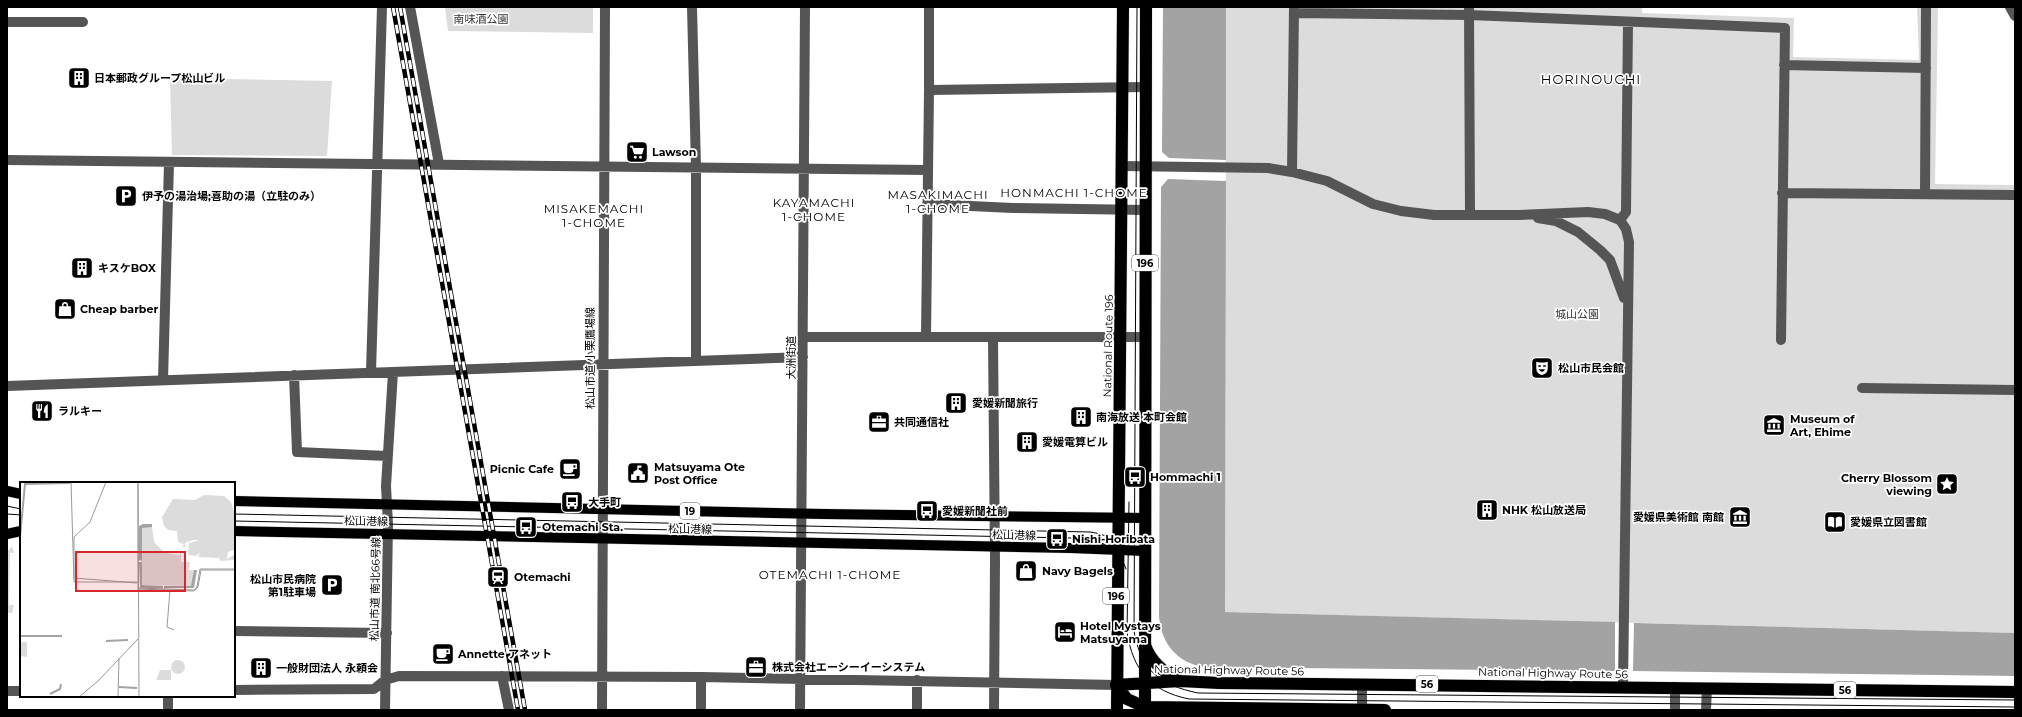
<svg xmlns="http://www.w3.org/2000/svg" width="2022" height="717" viewBox="0 0 2022 717" font-family="Montserrat,'Noto Sans JP',sans-serif">
<style>
.green{fill:#dcdcdc}
.water{fill:#a3a3a3}
.lines{fill:none;stroke-linecap:round;stroke-linejoin:round}
.major-casing{stroke:#dbdbdb;stroke-width:11}
.highway-casing{stroke:#dbdbdb;stroke-width:13}
.minor{stroke:#555;stroke-width:10}
.major{stroke:#000;stroke-width:10}
.highway{stroke:#000;stroke-width:12}
.tram{stroke:#000;stroke-width:1}
.rail-casing{stroke:#000;stroke-width:4.5}
.rail{stroke:#fff;stroke-width:3;stroke-dasharray:9;stroke-linecap:butt}
.labels{text-anchor:middle;dominant-baseline:central;stroke-width:3.5;stroke-linejoin:round;paint-order:stroke}
.shield{fill:#fff;stroke:#4c4c4c;stroke-width:1}
.shield-label{font-size:10px;font-weight:bold;fill:#000}
.park-label{font-size:11px;fill:#333;stroke:#fff}
.poi-label{font-size:11px;font-weight:bold;fill:#000;stroke:#fff;text-anchor:start}
.street-label{font-size:11px;fill:#000;stroke:#fff}
.neighbourhood-label{font-size:12px;letter-spacing:1px;fill:#000;stroke:#fff}
.quarter-label{font-size:13px;letter-spacing:1px;fill:#000;stroke:#fff}
.inset-river{fill:none;stroke:#a3a3a3;stroke-width:2}
.inset-road{fill:none;stroke:#999;stroke-width:1}
.view{fill:#d62828;fill-opacity:0.15;stroke:#d62828;stroke-width:2}
.inset-edge{fill:none;stroke:#000;stroke-width:2}
</style>
<rect width="100%" height="100%" fill="#fff"/>
<path class="green" d="M445,7H593V33L448,31Z
M1226,7H1642V13L1794,18L1793,57L1919,60L1917,7H1938L1935,184L2015,185V633L1225,612Z
M170,78L332,81L327,156L172,155Z
M12,546L14,553H10L9,605H14L12,613H7V552Z"/>
<path class="water" d="M1163,7H1226V160L1169,158L1162,152Z
M1168,179L1226,181L1225,612L1615,622V671L1204,667C1177,663 1161,643 1159,616L1161,187Z
M1634,623L2015,633V676L1633,671Z"/>
<g class="lines">
<g class="major-casing">
<path id="major" d="M7,491L21,494
M234,501L824,514L1145,518
M234,531L1071,548L1146,551
M7,534L21,531"/>
</g>
<g class="highway-casing">
<path id="highway" d="M1145,645C1151,662 1164,673 1180,681
M1116,685L1180,681L1219,683L2015,692
M1116,685L1127,699L1145,707L1385,710
M1117,710L1123,7
M1145,710L1146,7"/>
</g>
<path class="minor" d="M410,7L439,164
M692,7L696,167V361
M1469,7L1470,214
M2010,7L2015,16
M1294,13L1469,15L1785,28L1781,340
M7,22H83
M1784,65L1926,68
M929,90V7
M7,160L928,170
M1122,166L1268,168L1292,172L1327,181L1373,204L1401,211L1434,215H1518L1588,212L1605,214L1620,220L1626,229L1629,242L1623,686
M1292,172L1294,7
M1782,193L2015,195
M1925,194L1926,7
M927,204L1013,208L1145,210
M1538,218L1556,221L1578,232L1600,250L1610,260L1624,298
M1620,220L1626,212L1628,22
M803,337H1145
M926,337L929,90L1146,87
M993,337L995,560L994,710
M371,372L382,7
M294,375L297,452L387,456
M163,380L169,163
M7,386L803,357
M1862,388L2015,390
M234,631L387,633
M502,676L509,710
M234,690L374,689L385,680L399,676L701,677L1116,685
M7,691H21
M168,696V710
M385,710L388,524L386,486L393,372
M602,710L605,7
M701,710V677
M800,710L805,7
M917,710V680
M1362,710V684
M1675,710V687
M1706,710L1707,688"/>
<use href="#major" class="major"/>
<use href="#highway" class="highway"/>
<path class="tram" d="M1137,7L1134,631C1141,671 1160,685 1198,693L2015,700
M1129,502L1127,632C1133,670 1150,691 1189,699L2015,707
M7,506L21,509
M7,514L21,515
M234,514L1090,532C1106,534 1119,541 1128,555
M234,521L1071,538C1095,540 1117,542 1126,569"/>
<g class="rail-casing">
<path id="rail" d="M393,7L518,710
M400,7L525,710"/>
</g>
<use href="#rail" class="rail"/>
</g>
<defs>
<g id="building-square" transform="scale(1.15)"><rect x="-9" y="-9" width="18" height="18" rx="4" fill="#000" stroke="#fff"/><path d="M-4-6H4V6H1V3H-1V6H-4ZM-2.5-4.3h1.7v1.8h-1.7ZM.8-4.3h1.7v1.8H.8ZM-2.5-1h1.7V.8h-1.7ZM.8-1h1.7V.8H.8Z" fill="#fff"/></g>
<g id="supermarket-square" transform="scale(1.15)"><rect x="-9" y="-9" width="18" height="18" rx="4" fill="#000" stroke="#fff"/><path d="M-6-5.5h2.5l.6 2H6L4.5 2H-2.5L-4.4-4H-6ZM-1.5 3.2a1.3 1.3 0 1 0 .1 0ZM3 3.2a1.3 1.3 0 1 0 .1 0Z" fill="#fff"/></g>
<g id="parking-square" transform="scale(1.15)"><rect x="-9" y="-9" width="18" height="18" rx="4" fill="#000" stroke="#fff"/><path d="M-3.5-5.5H1a3.5 3.5 0 0 1 0 7H-1V5.5H-3.5ZM-1-3.4V-.6H.8a1.4 1.4 0 0 0 0-2.8Z" fill="#fff"/></g>
<g id="shop-square" transform="scale(1.15)"><rect x="-9" y="-9" width="18" height="18" rx="4" fill="#000" stroke="#fff"/><path d="M-5-2.5h2.3a2.7 3.5 0 0 1 5.4 0H5L5.5 6h-11ZM-1.5-2.5h3a1.5 2.3 0 0 0-3 0Z" fill="#fff"/></g>
<g id="theatre-square" transform="scale(1.15)"><rect x="-9" y="-9" width="18" height="18" rx="4" fill="#000" stroke="#fff"/><path d="M-5-5.5Q0-4 5-5.5V0Q5 5 0 6Q-5 5-5 0ZM-3.3-2.5H-1v1.5H-3.3ZM1-2.5H3.3v1.5H1ZM-2.8 1Q0 5.5 2.8 1Z" fill="#fff"/></g>
<g id="restaurant-square" transform="scale(1.15)"><rect x="-9" y="-9" width="18" height="18" rx="4" fill="#000" stroke="#fff"/><path d="M-5-6h1v4h1v-4h1v4h1v-4h1v5L-1.5 .5V6h-2V.5L-5-1ZM5-6V6H3V1.5H1.5Q1.5-4 5-6Z" fill="#fff"/></g>
<g id="office-square" transform="scale(1.15)"><rect x="-9" y="-9" width="18" height="18" rx="4" fill="#000" stroke="#fff"/><path d="M-6-3h4V-5.5h4V-3h4V5H-6ZM-1-4.5V-3h2v-1.5ZM-6 0V1H6V0Z" fill="#fff"/></g>
<g id="museum-square" transform="scale(1.15)"><rect x="-9" y="-9" width="18" height="18" rx="4" fill="#000" stroke="#fff"/><path d="M0-6L6-3V-2H-6V-3ZM-5-1h2V3h-2ZM-1-1h2V3h-2ZM3-1h2V3H3ZM-6 4H6V6H-6Z" fill="#fff"/></g>
<g id="cafe-square" transform="scale(1.15)"><rect x="-9" y="-9" width="18" height="18" rx="4" fill="#000" stroke="#fff"/><path d="M-5.5-4.5H6V0H3Q3 3.5 0 3.5H-2.5Q-5.5 3.5-5.5 0ZM3-3.2v2h1.7v-2ZM-6 4.5H4V6H-6Z" fill="#fff"/></g>
<g id="civic-square" transform="scale(1.15)"><rect x="-9" y="-9" width="18" height="18" rx="4" fill="#000" stroke="#fff"/><path d="M-.6-6.5H3V-4.5H.6V-3L4-1V1h2V6H-6V1h2V-1L-.6-3ZM-1.2 2.5V6h2.4V2.5Z" fill="#fff"/></g>
<g id="bus-square" transform="scale(1.15)"><rect x="-9" y="-9" width="18" height="18" rx="4" fill="#000" stroke="#fff"/><path d="M-5-6H5V4H4V6H2V4H-2V6H-4V4H-5ZM-3.5-4V0h7V-4ZM-3.5 1.2v1.5H-2V1.2ZM2 1.2v1.5H3.5V1.2Z" fill="#fff"/></g>
<g id="sight-square" transform="scale(1.15)"><rect x="-9" y="-9" width="18" height="18" rx="4" fill="#000" stroke="#fff"/><path d="M0-6L1.8-2.2L6-1.7L2.9 1.2L3.7 5.4L0 3.3L-3.7 5.4L-2.9 1.2L-6-1.7L-1.8-2.2Z" fill="#fff"/></g>
<g id="library-square" transform="scale(1.15)"><rect x="-9" y="-9" width="18" height="18" rx="4" fill="#000" stroke="#fff"/><path d="M-6-4Q-3-5.5-.7-3.5V5Q-3 3-6 4ZM6-4Q3-5.5 .7-3.5V5Q3 3 6 4Z" fill="#fff"/></g>
<g id="station-square" transform="scale(1.15)"><rect x="-9" y="-9" width="18" height="18" rx="4" fill="#000" stroke="#fff"/><path d="M-3-6H3Q5-6 5-4V2Q5 4 3 4L4.5 6H3L1.5 4h-3L-3 6H-4.5L-3 4Q-5 4-5 2V-4Q-5-6-3-6ZM-3.5-4v3h7v-3ZM-3.5 1v1.5H-2V1ZM2 1v1.5H3.5V1Z" fill="#fff"/></g>
<g id="hotel-square" transform="scale(1.15)"><rect x="-9" y="-9" width="18" height="18" rx="4" fill="#000" stroke="#fff"/><path d="M-6-4.5h1.5V1H6V5H4.5V3h-9V5H-6ZM-4 0a1.8 1.8 0 1 1 3.6 0ZM.5 0V-2.5h3Q6-2.5 6 0Z" fill="#fff"/></g>
</defs>
<g fill-rule="evenodd">
<use href="#building-square" x="79" y="78"/>
<use href="#supermarket-square" x="637" y="152"/>
<use href="#parking-square" x="126" y="196"/>
<use href="#building-square" x="82" y="268"/>
<use href="#shop-square" x="65" y="309"/>
<use href="#theatre-square" x="1542" y="368"/>
<use href="#building-square" x="956" y="403"/>
<use href="#restaurant-square" x="42" y="411"/>
<use href="#building-square" x="1081" y="417"/>
<use href="#office-square" x="879" y="422"/>
<use href="#museum-square" x="1774" y="425"/>
<use href="#building-square" x="1027" y="442"/>
<use href="#cafe-square" x="570" y="469"/>
<use href="#civic-square" x="638" y="473"/>
<use href="#bus-square" x="1135" y="477"/>
<use href="#sight-square" x="1947" y="484"/>
<use href="#bus-square" x="572" y="502"/>
<use href="#building-square" x="1487" y="510"/>
<use href="#bus-square" x="927" y="511"/>
<use href="#museum-square" x="1740" y="517"/>
<use href="#library-square" x="1835" y="522"/>
<use href="#bus-square" x="526" y="527"/>
<use href="#bus-square" x="1057" y="539"/>
<use href="#shop-square" x="1026" y="571"/>
<use href="#station-square" x="498" y="577"/>
<use href="#parking-square" x="332" y="585"/>
<use href="#hotel-square" x="1065" y="632"/>
<use href="#cafe-square" x="443" y="654"/>
<use href="#office-square" x="756" y="667"/>
<use href="#building-square" x="261" y="668"/>
</g>
<g class="labels">
<g class="shield">
<rect x="1132" y="255" width="26" height="16" rx="3"/>
<rect x="680" y="503" width="20" height="16" rx="3"/>
<rect x="1103" y="588" width="26" height="16" rx="3"/>
<rect x="1416" y="676" width="22" height="16" rx="3"/>
<rect x="1834" y="682" width="22" height="16" rx="3"/>
</g>
<g class="shield-label">
<text x="1145" y="263">196</text>
<text x="690" y="511">19</text>
<text x="1116" y="596">196</text>
<text x="1427" y="684">56</text>
<text x="1845" y="690">56</text>
</g>
<g class="park-label">
<text x="481" y="19">南味酒公園</text>
<text x="1577" y="314">城山公園</text>
</g>
<g class="poi-label">
<text x="94" y="78">日本郵政グループ松山ビル</text>
<text x="652" y="152">Lawson</text>
<text x="142" y="196">伊予の湯治場;喜助の湯（立駐のみ）</text>
<text x="98" y="268">キスケBOX</text>
<text x="80" y="309">Cheap barber</text>
<text x="1558" y="368">松山市民会館</text>
<text x="972" y="403">愛媛新聞旅行</text>
<text x="58" y="411">ラルキー</text>
<text x="1096" y="417">南海放送 本町会館</text>
<text x="1790" y="419">Museum of<tspan x="1790" dy="13">Art, Ehime</tspan></text>
<text x="894" y="422">共同通信社</text>
<text x="1042" y="442">愛媛電算ビル</text>
<text x="654" y="467">Matsuyama Ote<tspan x="654" dy="13">Post Office</tspan></text>
<text x="554" y="469" text-anchor="end">Picnic Cafe</text>
<text x="1150" y="477">Hommachi 1</text>
<text x="1932" y="478" text-anchor="end">Cherry Blossom<tspan x="1932" dy="13">viewing</tspan></text>
<text x="588" y="502">大手町</text>
<text x="1502" y="510">NHK 松山放送局</text>
<text x="942" y="511">愛媛新聞社前</text>
<text x="1724" y="517" text-anchor="end">愛媛県美術館 南館</text>
<text x="1850" y="522">愛媛県立図書館</text>
<text x="542" y="527">Otemachi Sta.</text>
<text x="1072" y="539">Nishi-Horibata</text>
<text x="1042" y="571">Navy Bagels</text>
<text x="514" y="577">Otemachi</text>
<text x="316" y="579" text-anchor="end">松山市民病院<tspan x="316" dy="13">第1駐車場</tspan></text>
<text x="1080" y="626">Hotel Mystays<tspan x="1080" dy="13">Matsuyama</tspan></text>
<text x="458" y="654">Annette アネット</text>
<text x="772" y="667">株式会社エーシーイーシステム</text>
<text x="276" y="668">一般財団法人 永頼会</text>
</g>
<g class="street-label">
<text transform="translate(1108 346) rotate(-89)">National Route 196</text>
<text transform="translate(590 358) rotate(-90)">松山市道 小栗鷹場線</text>
<text transform="translate(791 358) rotate(-90)">大洲街道</text>
<text transform="translate(366 521) rotate(1)">松山港線</text>
<text transform="translate(690 529) rotate(1)">松山港線</text>
<text transform="translate(1014 535) rotate(1)">松山港線</text>
<text transform="translate(375 589) rotate(-89)">松山市道 南北66号線</text>
<text transform="translate(1229 670) rotate(1)">National Highway Route 56</text>
<text transform="translate(1553 673) rotate(1)">National Highway Route 56</text>
</g>
<g class="neighbourhood-label">
<text x="1074" y="192">HONMACHI 1-CHOME</text>
<text x="938" y="194">MASAKIMACHI<tspan x="938" dy="14">1-CHOME</tspan></text>
<text x="814" y="202">KAYAMACHI<tspan x="814" dy="14">1-CHOME</tspan></text>
<text x="594" y="208">MISAKEMACHI<tspan x="594" dy="14">1-CHOME</tspan></text>
<text x="830" y="574">OTEMACHI 1-CHOME</text>
</g>
<g class="quarter-label">
<text x="1591" y="79">HORINOUCHI</text>
</g>
</g>
<g transform="translate(20 482)">
<rect width="215" height="215" fill="#fff"/>
<path d="M184,13L204,14L211,20L215,33V71L213,68L208,70L207,77L214,73L215,78L200,79L199,76L178,75L180,70L176,74L168,73L169,61L180,58H173L165,61V65H162L164,62L158,60L157,49L148,48L144,44L142,35L153,17L175,18ZM122,45H132L134,60L145,71L160,73L161,68V80H170L169,88H174L172,104L122,103ZM0,160H7V175L0,174ZM151 185a7 7 0 1 1 14 0a7 7 0 1 1-14 0ZM140,188H151V198H136Z" fill="#dcdcdc"/>
<path d="M123,42H132V45L122,46V79L119,78V44ZM119,80H122V103L143,104V106H120ZM174,88H177L174,106H144V104H171Z" fill="#a3a3a3"/>
<path class="inset-river" d="M0,55L5,2L50,1M0,154H42M86,159L108,158M99,205L117,206M30,212L40,207L41,202"/>
<path class="inset-road" d="M51,0L54,100H118M86,0L70,40L54,55V96L117,101M118,0L119,215M118,0V106L174,108L177,105L180,87H215M117,107L174,109L178,105L181,88H215M150,108L147,145L154,148M59,215L78,199L118,157M98,215L99,176"/>
<path class="view" d="M56,70H165V109H56Z"/>
<rect width="215" height="215" class="inset-edge"/>
</g>
<rect width="2022" height="717" fill="none" stroke="#000000" stroke-width="16"/>
</svg>
